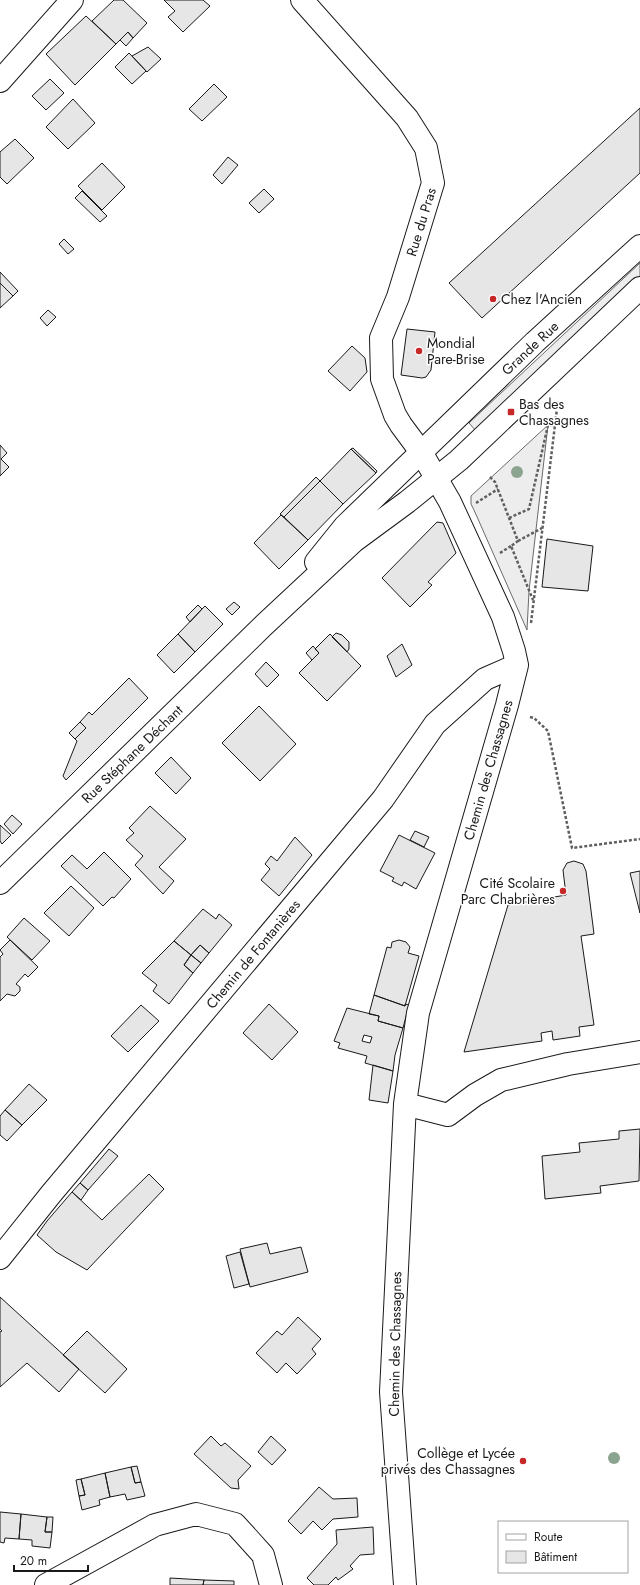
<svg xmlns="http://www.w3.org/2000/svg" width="640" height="1585" viewBox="0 0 640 1585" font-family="Jost,sans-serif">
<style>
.built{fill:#ededed;stroke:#6a6a6a}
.building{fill:#e6e6e6;stroke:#1a1a1a;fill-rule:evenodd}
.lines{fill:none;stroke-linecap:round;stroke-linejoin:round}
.minor-casing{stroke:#1a1a1a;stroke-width:24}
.major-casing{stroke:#1a1a1a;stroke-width:24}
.path{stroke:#5f5f5f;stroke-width:2.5;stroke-dasharray:3 2;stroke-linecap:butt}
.minor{stroke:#fff;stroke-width:22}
.major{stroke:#fff;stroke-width:22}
.tree{fill:#8aa48f}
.poi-dot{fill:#c62828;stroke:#fff;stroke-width:1.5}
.labels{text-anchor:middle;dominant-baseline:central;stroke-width:3;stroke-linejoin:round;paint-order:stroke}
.street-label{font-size:14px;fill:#1a1a1a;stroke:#fff}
.poi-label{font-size:14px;fill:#1a1a1a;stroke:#fff;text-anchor:start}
</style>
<rect width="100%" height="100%" fill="#fff"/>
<path class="built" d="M640,263V278L476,431L469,423Z
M548,425L529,591L527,630L474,510L471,504V496Z"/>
<path class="building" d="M114,0H123L147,23L133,38L128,32L116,44L92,21Z
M164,0H203L210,6L183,32L168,17L175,11Z
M86,16L116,44L75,85L46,54Z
M128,32L133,38L126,46L120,40Z
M148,47L161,59L147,72L132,56Z
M129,53L146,71L132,84L115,67Z
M50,79L64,93L46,110L32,96Z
M214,84L227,97L202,121L189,109Z
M73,99L95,123L68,149L46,127Z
M640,108V173L482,318L449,283Z
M15,139L34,158L7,184L0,177V152Z
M228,157L238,165L222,184L213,175Z
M102,163L125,187L102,210L78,186Z
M264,189L274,199L259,213L249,203Z
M82,191L107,216L100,222L75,198Z
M64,239L74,249L68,254L59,244Z
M0,272L18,291L13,296L0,283Z
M0,283L13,296L0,308Z
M48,310L56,317L47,326L40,318Z
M407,329L435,332L431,370L426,377L422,378L401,375Z
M352,346L365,358L367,372L350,391L328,371Z
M0,445L7,453L1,459L9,467L0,476Z
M353,448L377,471L376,473L351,449Z
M351,449L376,473L343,504L320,481Z
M316,477L320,481L284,517L280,514Z
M320,481L343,504L308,540L284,517Z
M281,515L308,540L279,569L254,543Z
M437,522L443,523L456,553L428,582L432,585L410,607L382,578Z
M547,539L593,546L588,591L542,587Z
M234,602L240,607L232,615L226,609Z
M198,605L202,609L190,622L186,617Z
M205,606L223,624L195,652L178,634Z
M336,633L342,635L349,642V649L347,652L332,637Z
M178,634L195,652L174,673L157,655Z
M330,634L361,666L327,701L299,673L319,653L315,649Z
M402,644L412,665L396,677L387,656Z
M313,646L319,653L312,660L306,653Z
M266,662L279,675L267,687L255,674Z
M129,678L148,698L66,780L63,776L77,741L75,739L86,728L80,722L89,712L92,715Z
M259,706L296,744L260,781L222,743Z
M80,722L86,728L75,739L69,733Z
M171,757L191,778L176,794L155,773Z
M150,806L186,839L159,867L174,881L163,894L135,865L143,856L126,840L134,833L129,828Z
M12,815L22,824L13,834L4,824Z
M0,825L11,835L2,844L0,841Z
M415,831L429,837L424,847L410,840Z
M399,835L435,853L416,889L404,882L402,886L392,881L394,878L380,871Z
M295,837L312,855L279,896L261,880L270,869L265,864L271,856L277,861Z
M104,852L131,879L114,898L112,897L103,906L61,866L72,855L87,869Z
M574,861L583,864L586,871L594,934L581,936L594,1025L579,1027L580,1036L553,1040L552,1031L541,1033L542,1041L464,1052L508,905L566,895L563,870L567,863Z
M640,871V913L630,873Z
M71,886L94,908L69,936L44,913Z
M203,909L216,919L219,914L232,925L209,953L200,945L191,955L174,941Z
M24,918L50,941L32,960L7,937Z
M10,940L38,967L28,977L25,974L16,984L20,987V991L15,996L7,994L0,1001V957L3,954L0,950Z
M399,940L406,942L410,947L408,953L419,956L405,1006L374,995L387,947L391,948L392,942Z
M174,941L191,955L184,965L193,973L169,1004L153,991L157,985L142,973Z
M200,945L209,953L201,963L191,955Z
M191,955L201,963L193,973L184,965Z
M374,995L405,1006V1004L409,1005L403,1028L378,1021L379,1016L369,1014Z
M269,1004L298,1032L272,1060L243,1033Z
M141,1005L159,1021L128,1052L111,1036Z
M347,1008L379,1016L378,1021L403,1028L395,1055L393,1071L365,1063L367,1056L338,1048L340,1043L334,1041ZM364,1035L372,1037L370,1043L362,1041Z
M373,1065L393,1071L388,1103L369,1100Z
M29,1084L47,1100L22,1125L5,1110Z
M5,1110L22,1125L7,1141L0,1135V1116Z
M640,1129L639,1181L600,1186L601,1193L545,1199L542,1156L580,1152L579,1143L619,1139V1131Z
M109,1149L118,1156L88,1190L80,1183Z
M149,1174L164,1189L87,1270L56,1252L37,1235L47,1221L72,1192L102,1220Z
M80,1183L88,1190L81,1200L72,1192Z
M267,1243L270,1254L301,1247L308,1272L250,1287L240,1249Z
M240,1252L249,1284L234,1288L226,1256Z
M0,1297L79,1369L59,1392L27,1363L0,1387V1332L2,1331L0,1329Z
M298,1317L321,1339L312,1349L316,1354L297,1374L286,1363L277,1373L256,1353L277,1331L282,1335Z
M87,1331L127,1369L105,1393L63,1355Z
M211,1436L221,1446L225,1443L251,1466L238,1480L239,1489L231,1488L194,1454Z
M271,1436L286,1450L272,1465L258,1452Z
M137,1466L141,1482L135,1483L131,1467Z
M131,1467L135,1483L141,1482L145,1496L127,1500L125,1494L110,1497L105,1473Z
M105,1473L110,1497L99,1500L100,1505L82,1510L79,1496L85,1495L81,1479Z
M81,1479L85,1495L79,1496L76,1480Z
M319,1487L333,1499L357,1498L358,1517L333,1519L322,1530L313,1521L301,1534L288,1521Z
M0,1512L21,1514L19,1539L5,1538L4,1543L0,1542Z
M21,1514L47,1517L45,1532H52L50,1548L32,1546V1540L19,1539Z
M47,1517H53L52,1532H45Z
M373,1527L374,1554L360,1555L350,1566L353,1569L338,1580L336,1577L328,1585H314L307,1578L337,1544L336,1530Z
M170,1578L204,1580L203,1585H170Z
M204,1580L234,1581V1585H203Z"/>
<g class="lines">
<g class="minor-casing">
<path id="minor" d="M302,0L407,118L426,148L433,183L398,297L381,338L382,379L395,415L401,425L421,452L450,502L503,617L514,651L517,665L507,705L418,1013L405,1104L391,1392L405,1585
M0,81L72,0
M405,1104L448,1115L475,1095L501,1080L568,1064L640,1052
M0,1258L51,1194L383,799L435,724L485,679L517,665
M46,1585L155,1525L196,1514L235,1524L263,1555L271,1585"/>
</g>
<g class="major-casing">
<path id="major" d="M316,562L345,526L535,342L640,246
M0,883L264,625L354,541L407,502L459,460L640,288"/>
</g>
<path class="path" d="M490,477L495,482L518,541L511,546L533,600
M476,503L498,489
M509,518L529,509L548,425H555
M518,541L542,528
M500,553L511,546
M531,623L558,400
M530,717L534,718L548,731L572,848L640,839"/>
<use href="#minor" class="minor"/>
<use href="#major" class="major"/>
</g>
<g class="tree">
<circle cx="517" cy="472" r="6"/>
<circle cx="614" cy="1458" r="6"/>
</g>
<g class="poi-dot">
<circle cx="493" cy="299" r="4"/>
<circle cx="419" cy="351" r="4"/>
<rect x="507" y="408" width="8" height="8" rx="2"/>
<circle cx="563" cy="891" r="4"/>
<circle cx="523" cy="1461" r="4"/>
</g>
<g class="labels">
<g class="street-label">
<text transform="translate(421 222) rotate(-73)">Rue du Pras</text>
<text transform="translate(530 348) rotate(-43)">Grande Rue</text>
<text transform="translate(132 754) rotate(-44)">Rue Stéphane Déchant</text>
<text transform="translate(488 770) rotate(-74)">Chemin des Chassagnes</text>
<text transform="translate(253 954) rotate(-50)">Chemin de Fontanières</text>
<text transform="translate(395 1344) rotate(-89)">Chemin des Chassagnes</text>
</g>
<g class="poi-label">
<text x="501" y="299">Chez l'Ancien</text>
<text x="427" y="343">Mondial<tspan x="427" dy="16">Pare-Brise</tspan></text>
<text x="519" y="404">Bas des<tspan x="519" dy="16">Chassagnes</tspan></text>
<text x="555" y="883" text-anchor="end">Cité Scolaire<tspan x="555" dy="16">Parc Chabrières</tspan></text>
<text x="515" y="1453" text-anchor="end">Collège et Lycée<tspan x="515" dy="16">privés des Chassagnes</tspan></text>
</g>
</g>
<rect x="498" y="1521" width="130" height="52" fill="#ffffff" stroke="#a3a3a3"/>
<rect x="506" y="1534" width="20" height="6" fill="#ffffff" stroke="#a3a3a3"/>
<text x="534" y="1541" font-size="12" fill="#1a1a1a">Route</text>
<rect x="506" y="1551" width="20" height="12" fill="#e6e6e6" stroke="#a3a3a3"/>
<text x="534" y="1561" font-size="12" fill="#1a1a1a">Bâtiment</text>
<path d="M14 1565v6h74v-6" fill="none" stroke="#1a1a1a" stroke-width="2"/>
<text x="20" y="1565" font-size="12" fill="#1a1a1a" stroke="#ffffff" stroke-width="3" paint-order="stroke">20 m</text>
</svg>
